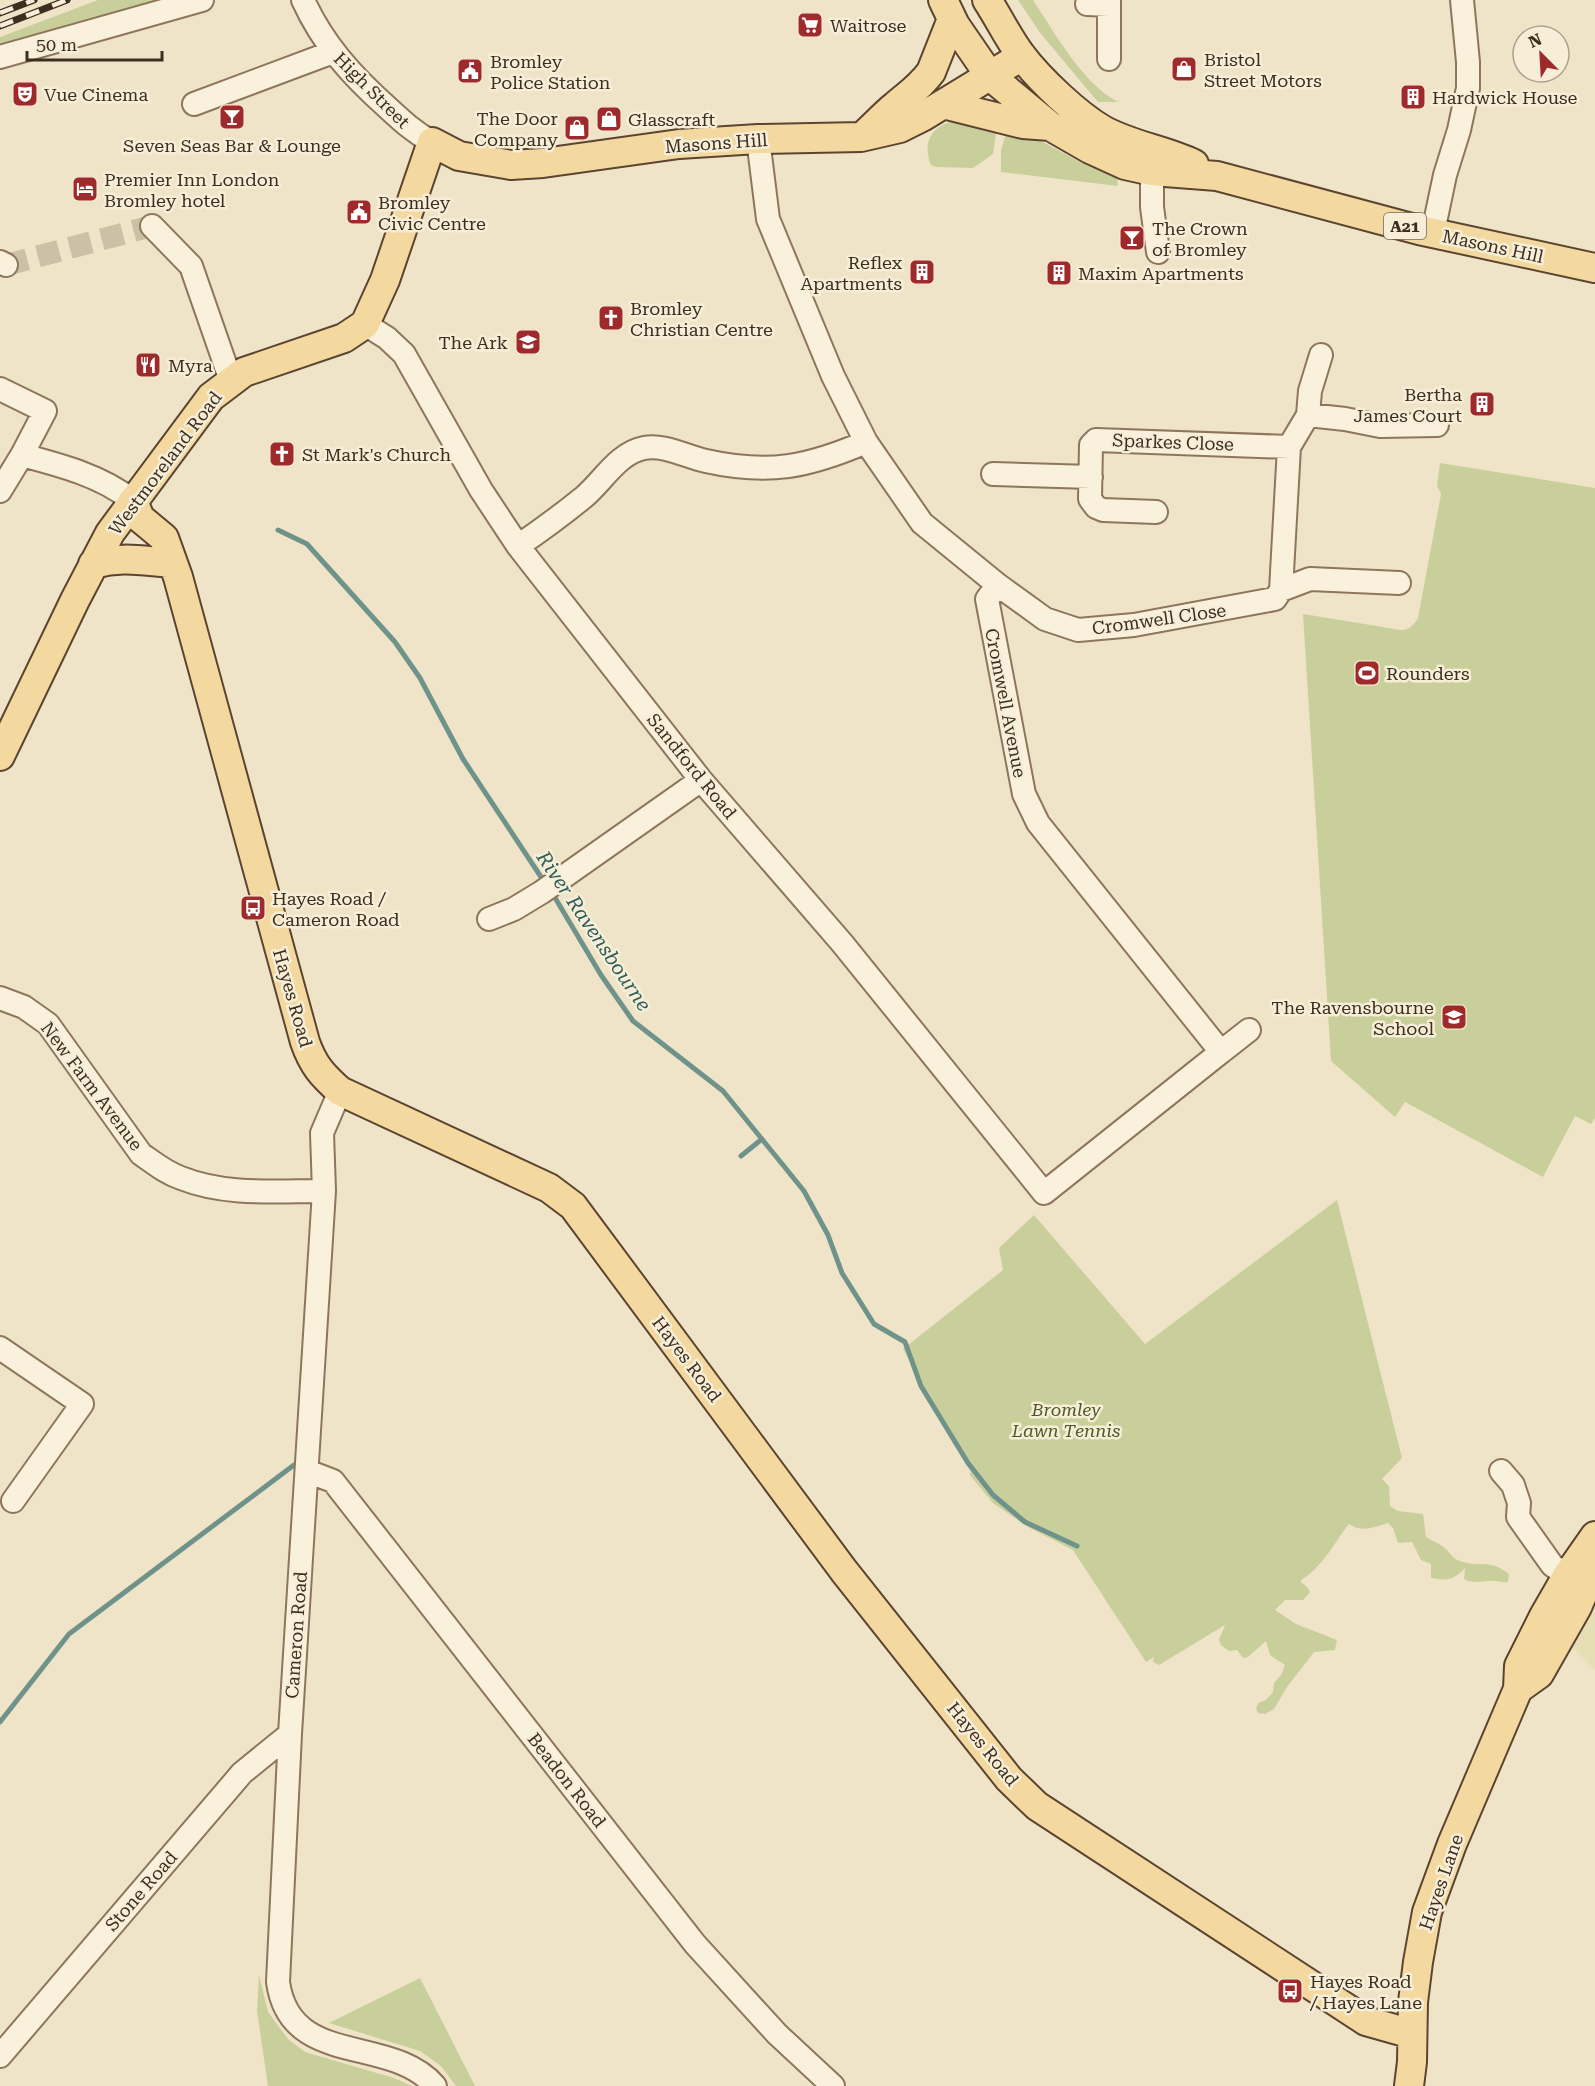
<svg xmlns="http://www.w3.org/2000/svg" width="1595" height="2086" viewBox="0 0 1595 2086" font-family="'Roboto Serif',serif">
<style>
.farmland{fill:#e6deb5}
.green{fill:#c9cf9b}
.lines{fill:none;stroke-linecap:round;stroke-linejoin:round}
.stream{stroke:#6f938a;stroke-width:5}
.minor-tunnel{stroke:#ccc0a6;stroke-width:22;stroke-dasharray:22 11;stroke-linecap:butt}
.minor-casing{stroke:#8d765c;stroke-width:26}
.major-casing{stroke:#5b4430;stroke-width:32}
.minor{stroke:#faf1dc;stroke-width:22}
.major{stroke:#f3d9a0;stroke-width:28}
.rail-casing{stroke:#3d2e20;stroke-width:7}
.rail{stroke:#f7eed8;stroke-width:4.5;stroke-dasharray:14;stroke-linecap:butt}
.labels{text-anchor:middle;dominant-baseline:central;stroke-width:5;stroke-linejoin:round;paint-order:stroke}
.shield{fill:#f7eed8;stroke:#756857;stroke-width:1.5}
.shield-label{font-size:16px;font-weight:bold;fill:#3d2e20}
.poi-label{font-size:18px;fill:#3d2e20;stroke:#f7eed8;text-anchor:start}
.street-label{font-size:18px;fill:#3d2e20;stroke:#f7eed8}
.park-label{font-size:18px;font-style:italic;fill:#4d5a26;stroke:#f7eed8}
.water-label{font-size:20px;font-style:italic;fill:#2f5d5a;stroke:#f7eed8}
</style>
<rect width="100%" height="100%" fill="#f0e4c8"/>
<path class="farmland" d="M1595,1607V1670L1573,1648Z"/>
<path class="green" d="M98,0H183L0,52V37Z
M1018,0H1033C1055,33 1082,83 1118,102H1098L1041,34Z
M954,121L997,128L993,154L973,168L937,167L931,165C922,143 931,126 954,121Z
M1008,127L1041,141L1082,163L1117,176L1118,186L1001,172V150Z
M1440,463L1595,488V1118L1591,1124L1575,1116L1543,1177L1405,1102L1395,1117L1331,1061L1303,614L1401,630C1409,630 1414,625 1418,618L1441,494L1437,486Z
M1337,1200L1402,1458L1382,1479L1389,1486L1390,1506L1398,1511L1423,1514L1426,1537C1432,1541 1441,1544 1446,1549C1451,1554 1453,1559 1460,1561C1478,1568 1490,1558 1509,1574L1508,1582C1501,1583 1496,1580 1489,1581C1480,1581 1473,1584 1464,1579L1465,1568C1454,1580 1447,1581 1431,1578V1564L1421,1560L1412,1542L1398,1543L1393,1528L1388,1523C1374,1527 1362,1533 1349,1524C1334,1543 1323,1567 1301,1580V1582L1307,1587L1310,1592L1303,1600H1285L1275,1610L1296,1624L1337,1640L1335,1650L1314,1652L1287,1687L1274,1709L1265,1714L1258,1713L1256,1709L1258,1703L1266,1700L1273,1692L1274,1683L1281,1675L1285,1665L1270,1655L1266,1641L1248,1657L1243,1658L1237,1650L1229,1651L1221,1645L1219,1640L1225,1625L1159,1665L1153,1662L1154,1657L1146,1662L1073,1550L1028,1527L993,1503L969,1474L971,1472L903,1349L1003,1270L999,1248L1034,1215L1145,1344Z
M259,1975L268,2012L288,2039L305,2052L394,2078L412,2086H268L257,2011Z
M420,1978L475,2086H456L441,2066L420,2051L329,2023Z"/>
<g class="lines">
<path class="stream" d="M278,530L307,544L395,642L420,678L463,759L545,883
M551,891L601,975L633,1021L723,1091L804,1191L828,1235L842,1273L874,1324L905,1342L921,1386L968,1463L993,1495L1025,1522L1077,1546
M741,1156L762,1139
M0,1722L69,1634L294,1465"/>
<path class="minor-tunnel" d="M6,265L152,226"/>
<g class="minor-casing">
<path id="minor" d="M303,0C323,44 352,76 388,108C402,121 415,133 432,142
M1109,0V59
M1087,4L1109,5
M0,57L202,0
M194,104L333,52
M758,139L768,219L833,376L866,442L922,523L998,585L1045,619L1078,630L1134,625L1275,599L1281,590L1289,447L1308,415L1310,391L1321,355
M1152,171V207L1158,252
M152,226L191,266L231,381
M1433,232L1445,175L1459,130L1468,88V62L1462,0
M0,262L6,265
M365,324L387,338L404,354L481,490L518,546L701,780L842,943L1044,1193L1221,1052L1038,823L1024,794L987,599L998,585
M0,389L45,411L22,455
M1308,415L1345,419L1380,426L1437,425
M993,474L1091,477
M0,491L22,455C60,465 102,476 133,501
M1156,512L1103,510L1096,507L1090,499L1091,445L1096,440L1289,447
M518,546C540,531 563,514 584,497C603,481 618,453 644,448C664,444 687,457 706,461C769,475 808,467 866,442
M1281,590L1310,579L1399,583
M489,919L514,909L542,892L701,780
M0,998L24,1007L48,1024L141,1154C154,1163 166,1173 181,1178C226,1196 277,1191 324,1191
M1221,1052L1249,1030
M340,1091L322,1133L324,1191L290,1734L278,1982C290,2069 391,2034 435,2086
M0,1348L82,1404L13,1501
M307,1471L333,1481L695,1944L777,2034L833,2086
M1501,1471L1513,1485L1519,1503L1518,1517L1552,1565L1567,1576
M0,2056L242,1773L290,1734"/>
</g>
<g class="major-casing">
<path id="major" d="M943,0L955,25L990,76L1050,126L1090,149L1125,165L1152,171L1217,176L1419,230L1595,268
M987,0C999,18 1008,38 1021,55C1039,79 1077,115 1103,130C1132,146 1165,150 1194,164
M943,104L1023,124L1050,126
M863,136C874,126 884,115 895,106C910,93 918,89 931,72L952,19
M133,501L140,518L164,538L178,577L305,1042C313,1065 322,1075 340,1091L549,1188L573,1206L844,1571L1009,1779L1037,1806L1366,2021L1412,2034
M93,564C123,556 142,561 172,563
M0,756L75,600L110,533L211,397L244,372L344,338L365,324L385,280L432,142L459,156L511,165L543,163L679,144L758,139L861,137L900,128L922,117L1022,56
M1518,1689L1539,1674L1577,1607L1595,1566
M1409,2086L1412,2062L1413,2002L1418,1962L1427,1912L1452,1844L1518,1689L1519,1666L1544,1616L1567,1576L1595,1536"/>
</g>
<use href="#minor" class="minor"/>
<use href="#major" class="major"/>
<g class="rail-casing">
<path id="rail" d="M0,13L34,0
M0,26L67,0"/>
</g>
<use href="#rail" class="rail"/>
</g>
<defs>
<g id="supermarket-square" transform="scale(1.35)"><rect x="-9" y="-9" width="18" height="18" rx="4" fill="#9e2a2b" stroke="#f7eed8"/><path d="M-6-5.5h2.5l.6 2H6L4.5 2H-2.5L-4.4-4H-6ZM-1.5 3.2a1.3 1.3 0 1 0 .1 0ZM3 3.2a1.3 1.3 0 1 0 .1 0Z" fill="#fff"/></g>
<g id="shop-square" transform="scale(1.35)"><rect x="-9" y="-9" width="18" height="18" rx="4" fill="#9e2a2b" stroke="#f7eed8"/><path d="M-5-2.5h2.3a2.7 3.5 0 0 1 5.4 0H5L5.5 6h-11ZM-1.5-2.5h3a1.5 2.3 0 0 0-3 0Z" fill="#fff"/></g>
<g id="civic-square" transform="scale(1.35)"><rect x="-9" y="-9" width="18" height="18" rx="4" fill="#9e2a2b" stroke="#f7eed8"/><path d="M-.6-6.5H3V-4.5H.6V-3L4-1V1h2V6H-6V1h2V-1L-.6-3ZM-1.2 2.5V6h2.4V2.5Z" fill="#fff"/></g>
<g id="theatre-square" transform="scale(1.35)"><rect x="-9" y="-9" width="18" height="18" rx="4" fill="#9e2a2b" stroke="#f7eed8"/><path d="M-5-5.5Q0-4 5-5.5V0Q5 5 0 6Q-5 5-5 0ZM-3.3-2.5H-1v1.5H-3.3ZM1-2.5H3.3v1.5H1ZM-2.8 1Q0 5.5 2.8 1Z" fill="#fff"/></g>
<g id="building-square" transform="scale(1.35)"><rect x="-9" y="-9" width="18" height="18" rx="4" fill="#9e2a2b" stroke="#f7eed8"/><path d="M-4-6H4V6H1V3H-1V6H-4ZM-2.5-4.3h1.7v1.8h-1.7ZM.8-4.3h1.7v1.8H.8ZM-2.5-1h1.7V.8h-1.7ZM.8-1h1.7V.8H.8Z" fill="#fff"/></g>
<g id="bar-square" transform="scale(1.35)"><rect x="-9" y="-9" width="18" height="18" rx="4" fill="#9e2a2b" stroke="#f7eed8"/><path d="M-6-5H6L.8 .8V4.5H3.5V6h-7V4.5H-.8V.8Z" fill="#fff"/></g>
<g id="hotel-square" transform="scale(1.35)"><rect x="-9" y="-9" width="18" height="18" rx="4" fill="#9e2a2b" stroke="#f7eed8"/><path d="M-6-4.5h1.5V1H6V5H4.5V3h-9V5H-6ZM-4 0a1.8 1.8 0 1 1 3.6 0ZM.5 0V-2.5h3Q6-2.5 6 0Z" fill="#fff"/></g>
<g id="church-square" transform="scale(1.35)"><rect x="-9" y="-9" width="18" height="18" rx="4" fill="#9e2a2b" stroke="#f7eed8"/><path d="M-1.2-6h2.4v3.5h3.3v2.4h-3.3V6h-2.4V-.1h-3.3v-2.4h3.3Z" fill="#fff"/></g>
<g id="school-square" transform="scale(1.35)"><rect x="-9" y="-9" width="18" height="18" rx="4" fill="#9e2a2b" stroke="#f7eed8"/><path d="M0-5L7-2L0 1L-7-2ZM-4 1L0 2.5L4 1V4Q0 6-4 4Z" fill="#fff"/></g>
<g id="restaurant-square" transform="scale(1.35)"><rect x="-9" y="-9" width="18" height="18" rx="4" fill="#9e2a2b" stroke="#f7eed8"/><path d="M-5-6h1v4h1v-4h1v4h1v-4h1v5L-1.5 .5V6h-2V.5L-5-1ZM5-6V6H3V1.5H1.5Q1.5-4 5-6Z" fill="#fff"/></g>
<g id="stadium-square" transform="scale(1.35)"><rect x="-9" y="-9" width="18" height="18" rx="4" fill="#9e2a2b" stroke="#f7eed8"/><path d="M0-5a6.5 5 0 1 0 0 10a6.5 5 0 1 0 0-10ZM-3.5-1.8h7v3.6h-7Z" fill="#fff"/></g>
<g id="bus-square" transform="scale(1.35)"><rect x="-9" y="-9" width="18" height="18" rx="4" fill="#9e2a2b" stroke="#f7eed8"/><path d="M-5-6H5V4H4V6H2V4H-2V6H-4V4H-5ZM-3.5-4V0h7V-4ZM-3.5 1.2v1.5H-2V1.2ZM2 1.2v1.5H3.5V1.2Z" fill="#fff"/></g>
</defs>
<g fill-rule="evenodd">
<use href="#supermarket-square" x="810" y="25"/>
<use href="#shop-square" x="1184" y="69"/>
<use href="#civic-square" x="470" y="71"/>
<use href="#theatre-square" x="25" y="94"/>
<use href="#building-square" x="1413" y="97"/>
<use href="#bar-square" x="232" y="117"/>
<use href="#shop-square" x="609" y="119"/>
<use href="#shop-square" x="577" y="128"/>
<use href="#hotel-square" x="85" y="189"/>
<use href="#civic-square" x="359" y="212"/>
<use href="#bar-square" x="1132" y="238"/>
<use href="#building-square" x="922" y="272"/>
<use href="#building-square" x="1059" y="273"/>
<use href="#church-square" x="611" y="318"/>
<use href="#school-square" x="528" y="342"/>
<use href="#restaurant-square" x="148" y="365"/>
<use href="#building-square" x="1482" y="404"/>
<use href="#church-square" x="282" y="454"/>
<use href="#stadium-square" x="1367" y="673"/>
<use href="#bus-square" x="253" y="908"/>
<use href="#school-square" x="1454" y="1017"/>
<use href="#bus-square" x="1290" y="1991"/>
</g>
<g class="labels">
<rect class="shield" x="1384" y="213" width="42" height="26" rx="4.5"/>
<g class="shield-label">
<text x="1405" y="226">A21</text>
</g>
<g class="poi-label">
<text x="830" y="25">Waitrose</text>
<text x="1204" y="59">Bristol<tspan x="1204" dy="21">Street Motors</tspan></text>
<text x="490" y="61">Bromley<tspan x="490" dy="21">Police Station</tspan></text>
<text x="44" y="94">Vue Cinema</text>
<text x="1432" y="97">Hardwick House</text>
<text x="558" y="118" text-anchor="end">The Door<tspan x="558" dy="21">Company</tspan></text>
<text x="628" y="119">Glasscraft</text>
<text x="232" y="145" text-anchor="middle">Seven Seas Bar &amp; Lounge</text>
<text x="104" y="179">Premier Inn London<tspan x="104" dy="21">Bromley hotel</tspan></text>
<text x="378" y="202">Bromley<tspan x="378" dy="21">Civic Centre</tspan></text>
<text x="1152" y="228">The Crown<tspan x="1152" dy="21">of Bromley</tspan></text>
<text x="902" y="262" text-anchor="end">Reflex<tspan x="902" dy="21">Apartments</tspan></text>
<text x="1078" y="273">Maxim Apartments</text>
<text x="630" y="308">Bromley<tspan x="630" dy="21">Christian Centre</tspan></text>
<text x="508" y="342" text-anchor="end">The Ark</text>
<text x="168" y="365">Myra</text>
<text x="1462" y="394" text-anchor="end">Bertha<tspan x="1462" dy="21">James Court</tspan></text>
<text x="302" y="454">St Mark's Church</text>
<text x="1386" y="673">Rounders</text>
<text x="272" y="898">Hayes Road /<tspan x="272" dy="21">Cameron Road</tspan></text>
<text x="1434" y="1007" text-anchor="end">The Ravensbourne<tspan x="1434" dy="21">School</tspan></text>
<text x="1310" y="1981">Hayes Road<tspan x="1310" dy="21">/ Hayes Lane</tspan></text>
</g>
<g class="street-label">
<text transform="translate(372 90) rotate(45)">High Street</text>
<text transform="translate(716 143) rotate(-4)">Masons Hill</text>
<text transform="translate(1493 246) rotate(12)">Masons Hill</text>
<text transform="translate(1173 442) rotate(2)">Sparkes Close</text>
<text transform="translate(165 463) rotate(-53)">Westmoreland Road</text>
<text transform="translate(1159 619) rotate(-8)">Cromwell Close</text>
<text transform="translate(1006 703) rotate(79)">Cromwell Avenue</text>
<text transform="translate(692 766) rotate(51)">Sandford Road</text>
<text transform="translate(293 998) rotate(74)">Hayes Road</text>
<text transform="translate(92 1086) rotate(53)">New Farm Avenue</text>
<text transform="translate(687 1359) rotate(53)">Hayes Road</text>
<text transform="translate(296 1635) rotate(-86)">Cameron Road</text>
<text transform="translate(983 1744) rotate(51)">Hayes Road</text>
<text transform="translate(567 1780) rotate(52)">Beadon Road</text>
<text transform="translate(1441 1882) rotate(-71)">Hayes Lane</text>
<text transform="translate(141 1891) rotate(-49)">Stone Road</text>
</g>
<g class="park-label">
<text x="1066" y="1409">Bromley<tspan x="1066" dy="21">Lawn Tennis</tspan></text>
</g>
<g class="water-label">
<text transform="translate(594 931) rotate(56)">River Ravensbourne</text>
</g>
</g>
<g transform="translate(1541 54) rotate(336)"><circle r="28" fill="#f7eed8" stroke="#ada18e" stroke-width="1.5"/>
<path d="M0-4.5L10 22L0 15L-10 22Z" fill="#9e2a2b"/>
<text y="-9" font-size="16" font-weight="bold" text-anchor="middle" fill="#3d2e20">N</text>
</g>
<path d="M27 51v9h135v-9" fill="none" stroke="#3d2e20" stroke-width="3"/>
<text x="36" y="51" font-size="18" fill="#3d2e20" stroke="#f7eed8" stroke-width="4.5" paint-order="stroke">50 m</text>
</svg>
